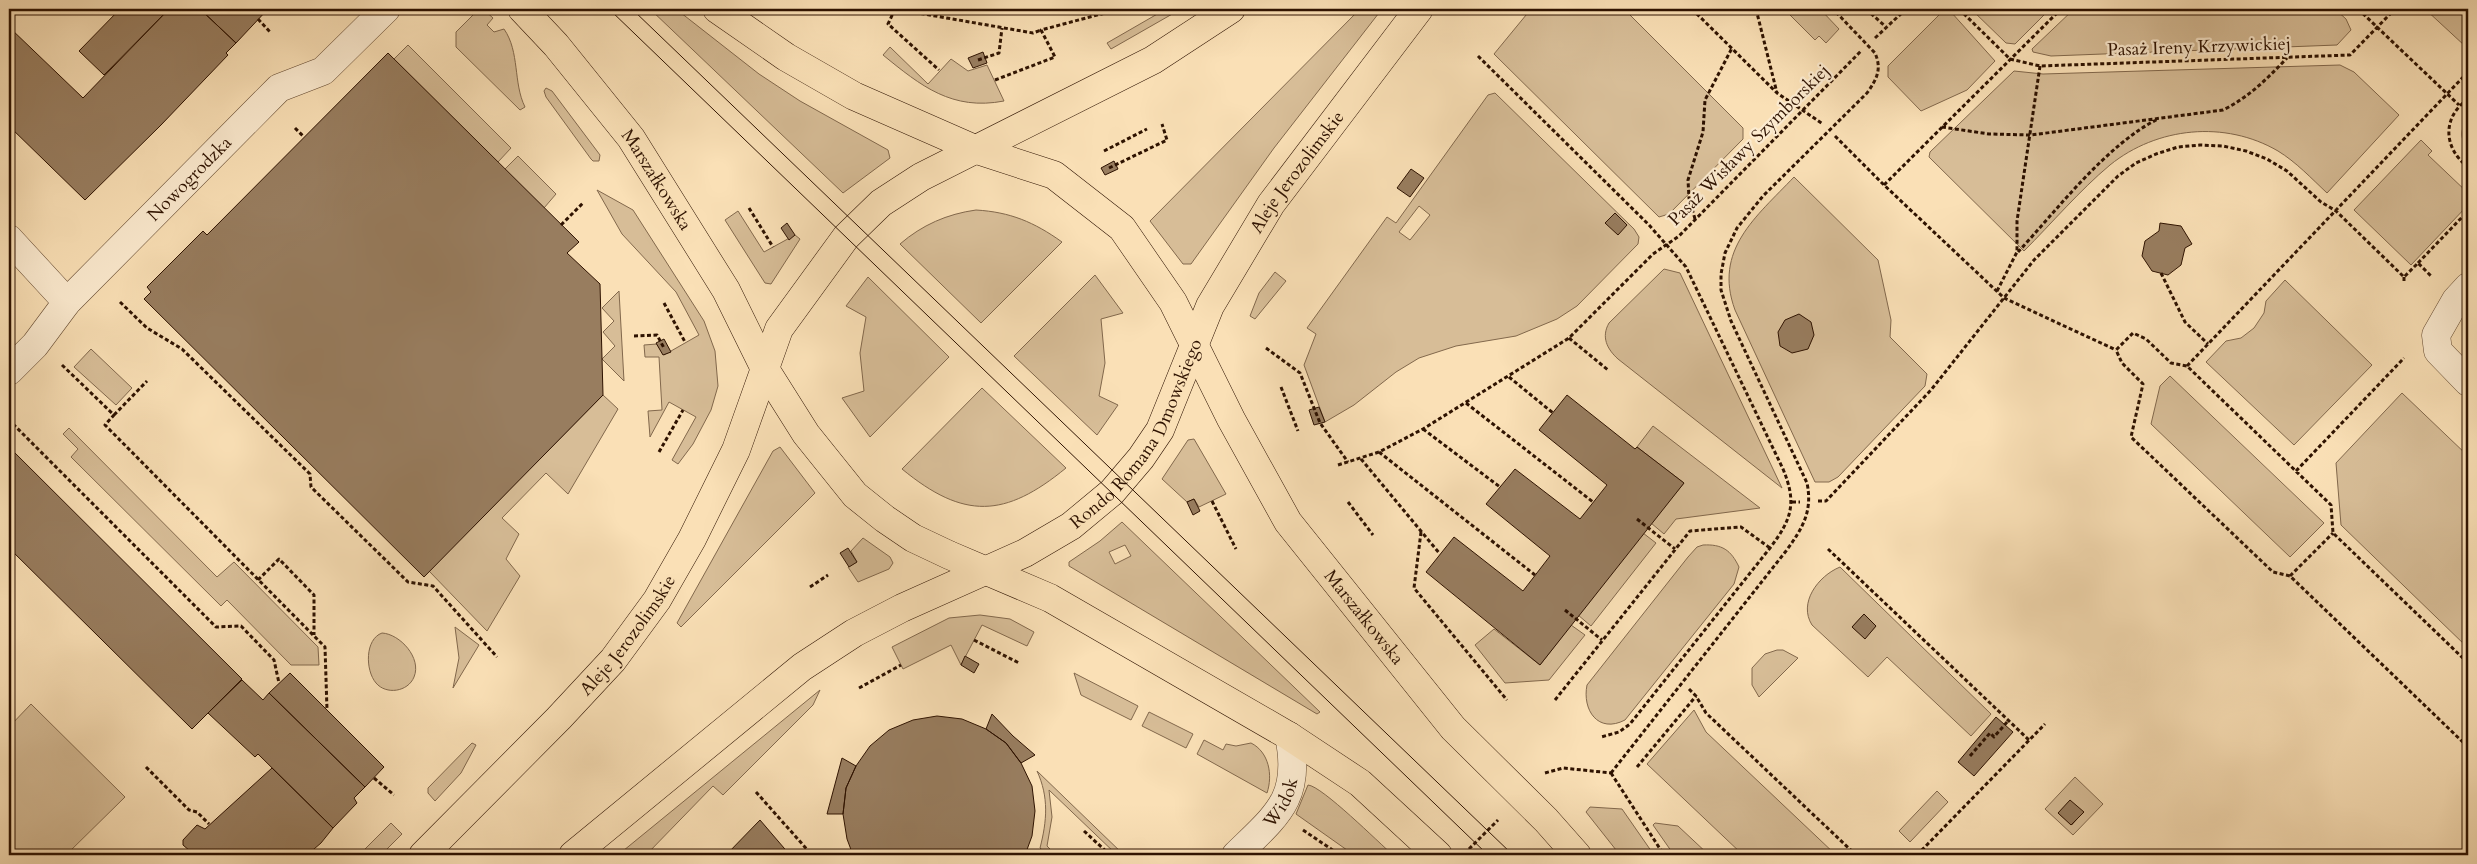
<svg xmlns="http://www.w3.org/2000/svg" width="2477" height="864" viewBox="0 0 2477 864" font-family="Cardo,serif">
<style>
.green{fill:#d7bd97;stroke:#82684c;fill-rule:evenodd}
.water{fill:#b59a78;stroke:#7f6448}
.building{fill:#987d5f;stroke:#2e1200}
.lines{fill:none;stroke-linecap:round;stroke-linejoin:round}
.minor-casing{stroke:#61462e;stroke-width:29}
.major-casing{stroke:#2e1200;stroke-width:29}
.path{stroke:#2e1200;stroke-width:3;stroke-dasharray:4 2.5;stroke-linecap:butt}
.minor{stroke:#fcebd0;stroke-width:28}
.major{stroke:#fae0b6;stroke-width:28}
.tram{stroke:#2e1200;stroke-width:1}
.labels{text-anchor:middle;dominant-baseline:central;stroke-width:4.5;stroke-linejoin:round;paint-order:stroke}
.street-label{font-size:18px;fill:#2e1200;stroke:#fcebd0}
</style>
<rect width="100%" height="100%" fill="#fae0b6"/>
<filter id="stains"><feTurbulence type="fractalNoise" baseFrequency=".004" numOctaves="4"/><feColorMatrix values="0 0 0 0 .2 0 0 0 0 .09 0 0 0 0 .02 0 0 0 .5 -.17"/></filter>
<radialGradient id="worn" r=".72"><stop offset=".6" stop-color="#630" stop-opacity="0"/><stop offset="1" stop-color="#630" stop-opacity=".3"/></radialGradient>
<path class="green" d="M479,9H483L493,18L487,25L494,32L504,29C520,52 513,83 525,107L520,110L456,47V32Z
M650,9H676L759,74L800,101L888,150L890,158L843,193Z
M1166,9H1181L1111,49L1107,43Z
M1360,9H1382L1274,148L1191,264H1183L1150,221Z
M1531,9H1624L1743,128V139L1669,214L1659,217L1494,54Z
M1784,9H1820L1839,29L1826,43L1819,36L1815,40Z
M1971,9H2050L2015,44L2006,43Z
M2074,9H2335L2346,19L2351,30L2337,45L2051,56L2033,52L2032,49Z
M2425,9H2468V42L2465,46Z
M1944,10L1951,12L1995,61L1967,90L1921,111L1888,77V66Z
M408,45L511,148L498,162L394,59Z
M890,47L928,84L951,59L968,71L987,65L1004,101C952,111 921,86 883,55Z
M2340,65L2354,72L2399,115L2327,193C2311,178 2296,162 2278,151C2225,120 2157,127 2110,165C2080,190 2052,223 2024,251L1929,157L1930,152L2014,71L2043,74Z
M546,88L552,91L600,155L599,161H593L591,159L546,97L544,91Z
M1495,93L1634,229L1639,237L1638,244L1577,306L1557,319L1516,336L1456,346L1419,358L1396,372L1354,405L1325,422L1304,365L1316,334L1307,328L1387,217L1396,223L1488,95ZM1419,206L1430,215L1410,240L1399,232Z
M2421,140L2432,151L2428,155L2468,193V205L2411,265L2354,210Z
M518,156L556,194L544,208L505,169Z
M1794,177L1878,260L1891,320L1890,337L1927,374L1925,386L1838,477L1829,482H1815L1735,310C1713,250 1756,217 1794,177Z
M597,190L633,210L704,321L715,351L718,386L711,410L693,444L678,464L672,460L696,417L669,402L650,437L648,411L662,410L659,357H645L644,345L657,344L664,355L699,335L676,292L622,234Z
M976,210C1010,212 1034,222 1062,242L981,323L900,244C922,225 947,214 976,210Z
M738,211L764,252L795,235L800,239L771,284L765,283L725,220Z
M1664,269L1680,273L1782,488L1618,359C1607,349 1601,337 1609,323Z
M1275,272L1286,281L1255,319L1250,316L1259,293Z
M1095,275L1123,313L1101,319L1105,363L1099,396L1118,405L1097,435L1014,356Z
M868,277L949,357L870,437L842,398L864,391L860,353L866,317L846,306Z
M2285,280L2372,365L2294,445L2206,362L2226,341L2241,338L2254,328L2264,313L2266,301Z
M619,291L624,381L602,359L615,346L603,332L614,321L602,308Z
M91,349L132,388L116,405L74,367Z
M2170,376L2324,523L2290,557L2151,424L2160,386Z
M982,388L1066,468C1005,518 964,520 902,469Z
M2402,393L2468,456V648L2341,525L2336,463Z
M603,395L618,409L568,494L546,473L502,518L519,534L506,559L520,576L487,631L429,571Z
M1653,426L1760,508L1676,519L1664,534L1651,523L1684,483L1637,447Z
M69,428L217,577L234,562L318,647L319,665H291L227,600L221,606L71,457L78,449L63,434Z
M1194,439L1226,494L1199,507L1194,499L1187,502L1162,479L1188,440Z
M780,447L815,493L681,627L677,623L773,451Z
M1122,522L1320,712L1317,714L1069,566V562L1100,541ZM1125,545L1131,556L1115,564L1109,552Z
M1643,533L1656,543L1591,626L1578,615Z
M863,538L890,557L893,563L889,569L858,582L848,567L857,562L851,551Z
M1703,545C1722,544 1731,550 1739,567L1734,584L1625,720C1598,734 1582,710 1587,685L1688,557L1697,547Z
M1840,567L1991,714L1971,736L1887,657L1868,677L1812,625C1798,603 1818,576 1840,567ZM1864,614L1876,626L1865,638L1852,627Z
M980,615L1010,619L1034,632L1027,646L982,625L961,665L951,645L903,669L892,647L949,618Z
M1571,625L1585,635L1549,680L1505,683L1475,645L1494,629L1540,665Z
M455,627L479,645L453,688L459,658Z
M382,633C400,634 422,658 414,677C408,692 386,695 376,683C365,670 365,639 382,633Z
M1777,650H1783L1798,658L1759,697L1752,685V668L1765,654Z
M1074,673L1138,706L1131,720L1081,695Z
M820,690L813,705L723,795L713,786L646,855H618Z
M31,704L125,797L66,855H9V727Z
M1694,710L1706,732L1836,855H1743L1647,764Z
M1149,712L1193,734L1186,748L1142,726Z
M1204,740L1223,750L1226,744L1236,746L1251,743C1269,752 1273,775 1267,793L1197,754Z
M472,743L476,745L461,773L435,801L428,793V788Z
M1037,771L1124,855H1117L1049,790L1052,817L1047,846L1056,855H1048L1040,848C1047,821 1049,797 1037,771Z
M2075,777L2103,804L2073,835L2045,809ZM2083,812L2072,825L2058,813Z
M1308,785C1322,786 1379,843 1393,855H1354L1296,814Z
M1937,791L1948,802L1910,842L1899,831Z
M1590,807L1622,809L1654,855H1620L1586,812Z
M391,823L402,834L381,855H359Z
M1655,823L1678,826L1709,855H1674L1653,825Z"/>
<path class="water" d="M2468,117V151C2460,139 2460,129 2468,117Z"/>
<path class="building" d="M120,9H169L104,75L79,51Z
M169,9H200L236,43L226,53L228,55L161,125L85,200L9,126V27L83,98Z
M200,9H268L236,43Z
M983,52L987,63L973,68L968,58Z
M388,53L579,242L567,253L600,284L603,395L424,577L144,299L151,292L147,287L203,231L207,235Z
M1114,161L1118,169L1105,175L1101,168Z
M1411,169L1424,178L1410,197L1397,188Z
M1615,213L1627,225L1618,235L1605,223Z
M787,223L795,235L789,240L781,228Z
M2160,223L2181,226L2192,244L2185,248L2181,265L2168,275L2152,271L2142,256L2145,241L2159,231Z
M1799,314L1811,322L1814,335L1808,349L1792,353L1780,346L1778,332L1785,320Z
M664,339L671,352L663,355L656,343Z
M1567,395L1635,449L1637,447L1684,483L1540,665L1426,572L1454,537L1523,591L1550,556L1486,504L1515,469L1580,519L1607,485L1539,430Z
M1319,407L1325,422L1314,425L1309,410Z
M9,447L242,679L192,729L9,548Z
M1194,499L1200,511L1193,515L1187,502Z
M848,548L857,562L849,567L840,553Z
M1864,614L1876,626L1865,639L1852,627Z
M965,656L979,664L974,673L961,665Z
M290,673L384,767L365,787L269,693Z
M242,680L263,700L269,693L365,787L354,798L357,803L333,828L258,754L255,757L208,713Z
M992,714L1013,736L1035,755L1021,763L1006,743L986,729Z
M937,716L962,719L986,729L1006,743L1021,763L1032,786L1035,811L1032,836L1025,855H853L847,839L843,814L846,788L856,766L870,746L889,730L913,720Z
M1996,717L2013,732L1974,776L1958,762Z
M842,758L856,766L846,788L843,814H827Z
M272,768L333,828L321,843L307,855H186L190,851L183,845V840L197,825L205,829Z
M2070,800L2084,812L2071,825L2058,813Z
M760,820L790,855H726Z"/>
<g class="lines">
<g class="minor-casing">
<g id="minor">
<path d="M9,239L67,302"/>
<path d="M2468,287L2456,300L2436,335L2438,351L2468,382"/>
<path id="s1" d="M9,371L35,345L67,302L279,88L323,71L386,9"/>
<path id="s2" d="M1236,855C1277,815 1302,798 1289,736"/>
</g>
</g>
<g class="major-casing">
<g id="major">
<path id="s3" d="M522,9L556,45L631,138L726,290L765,369L806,434L855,495L885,519L913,538L949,555L1050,598L1289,736L1360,783L1438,855"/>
<path id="s4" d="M717,9L786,57L854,96L977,150L1054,175L1122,228L1173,302L1231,419L1288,522L1453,728L1546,820L1577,855"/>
<path id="s5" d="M423,855L559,718L613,660L657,600L692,539L736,450L779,329L846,237L881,203L921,177L1153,60L1231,9"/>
<path id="s6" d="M573,855L802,667L854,633L902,608L1025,553L1071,526L1112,492L1141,458L1160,430L1210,306L1271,204L1419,9"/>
</g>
</g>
<path class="path" d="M895,9L1033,33L1041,30
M895,9L888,24L939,70
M1692,9L1777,93L1823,124
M1756,9L1777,93
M1866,9L1886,27
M1959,9L2010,59L2040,66L2350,55L2395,9
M2358,9L2459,105
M258,19L271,33
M1875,38L1906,9
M1478,56L1649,225L1686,267L1783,469C1797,503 1792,519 1770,548L1630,724L1619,732L1601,737
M978,60L999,53L1002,28
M995,80L1055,57L1041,30L1120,9
M2468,99C2442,117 2443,148 2468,167
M1942,127L1989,134L2031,135L2223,110C2249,97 2267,79 2287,58
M295,128L304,137
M1835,136L1884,185L2004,298L2116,350
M1104,151L1147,129
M1109,168L1167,140L1162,124
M1884,185L2061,9
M749,208L773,247
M1695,219L1689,198L1688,180L1703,132L1705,100L1732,48
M561,225L583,203
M2018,252C2057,210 2107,144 2158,119
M2418,263L2468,211
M2161,273L2185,322L2208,344
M2404,277V283
M1997,291L2017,252V221L2040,66
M120,302L147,328L182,349L310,474L311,487L408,582L433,586L497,657
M664,303L685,342
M634,336L657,335L664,348
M1569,338L1608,370
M1266,348L1300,373L1320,423L1348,462
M62,365L114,415L105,425L325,647L327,710
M2187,366L2468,72
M1509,377L1553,413
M1281,387L1298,431
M1466,403L1593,502
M114,415L147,381
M13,424L216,627L241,626L274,660L279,683
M1423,429L1500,487
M659,452L683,410
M1379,452L1535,575
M1361,459L1440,554
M1338,465L1379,452L1423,429L1569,338L1653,254L1679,236L1861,51
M2296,471L2404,358
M1212,501L1236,549
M1818,501H1826L1931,390L2034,260L2118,176L2136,163L2156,154L2178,147L2200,145L2223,146L2246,151L2267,159L2287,171L2321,202L2336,211L2404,277L2418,263L2432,277
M1348,502L1373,535
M1792,502H1800
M1637,519L1675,549
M1421,532L1414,588L1507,700
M1828,549L2029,740
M2290,576L2333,533
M258,580L279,559L314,595V635
M810,587L828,575
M1565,610L1602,640
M974,640L1019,663
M2468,663L2333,533L2331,505L2187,366L2171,363L2146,339L2133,333L2116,350L2122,363L2143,384L2131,437L2273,572L2290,576L2468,747
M859,688L901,665
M1689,689L1696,696L1706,713L1856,855
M1555,700L1690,531L1741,527L1770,548
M1970,756L1990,733L1994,737L2008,721
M146,767L189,810L197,812L209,824
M1637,767L1696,696
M1545,773L1563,768L1611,773
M1611,773L1786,551C1802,529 1813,512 1807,483L1731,321L1721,290V274L1725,253L1737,228L1763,196L1867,93C1877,79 1882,69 1875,53L1833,9
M1611,773L1664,855
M374,778L394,795
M756,792L812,855
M1303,830L1340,855
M1084,831L1110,855
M1469,849L1498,820
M1917,855L2045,724"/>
<use href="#minor" class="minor"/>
<use href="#major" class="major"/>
<path class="tram" d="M609,9L1488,855
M632,9L1513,855"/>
</g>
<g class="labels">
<g class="street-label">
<text transform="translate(2199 47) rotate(-2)">Pasaż Ireny Krzywickiej</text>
<text transform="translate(1749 145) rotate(-45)">Pasaż Wisławy Szymborskiej</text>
<text stroke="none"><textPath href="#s6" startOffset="1026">Aleje Jerozolimskie</textPath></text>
<text stroke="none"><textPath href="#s1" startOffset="264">Nowogrodzka</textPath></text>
<text stroke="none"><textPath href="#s3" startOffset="218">Marszałkowska</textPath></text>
<text stroke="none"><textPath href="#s6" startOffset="716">Rondo Romana Dmowskiego</textPath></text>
<text stroke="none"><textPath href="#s4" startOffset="924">Marszałkowska</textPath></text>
<text stroke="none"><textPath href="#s5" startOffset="301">Aleje Jerozolimskie</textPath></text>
<text stroke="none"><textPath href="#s2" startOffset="70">Widok</textPath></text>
</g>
</g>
<rect width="2477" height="864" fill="none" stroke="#fae0b6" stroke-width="30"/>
<rect x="10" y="10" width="2457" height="844" fill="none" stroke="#2e1200" stroke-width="2.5"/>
<rect x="15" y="15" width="2447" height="834" fill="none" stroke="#2e1200"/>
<rect width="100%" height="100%" filter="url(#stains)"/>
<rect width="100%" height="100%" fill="url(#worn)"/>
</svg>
